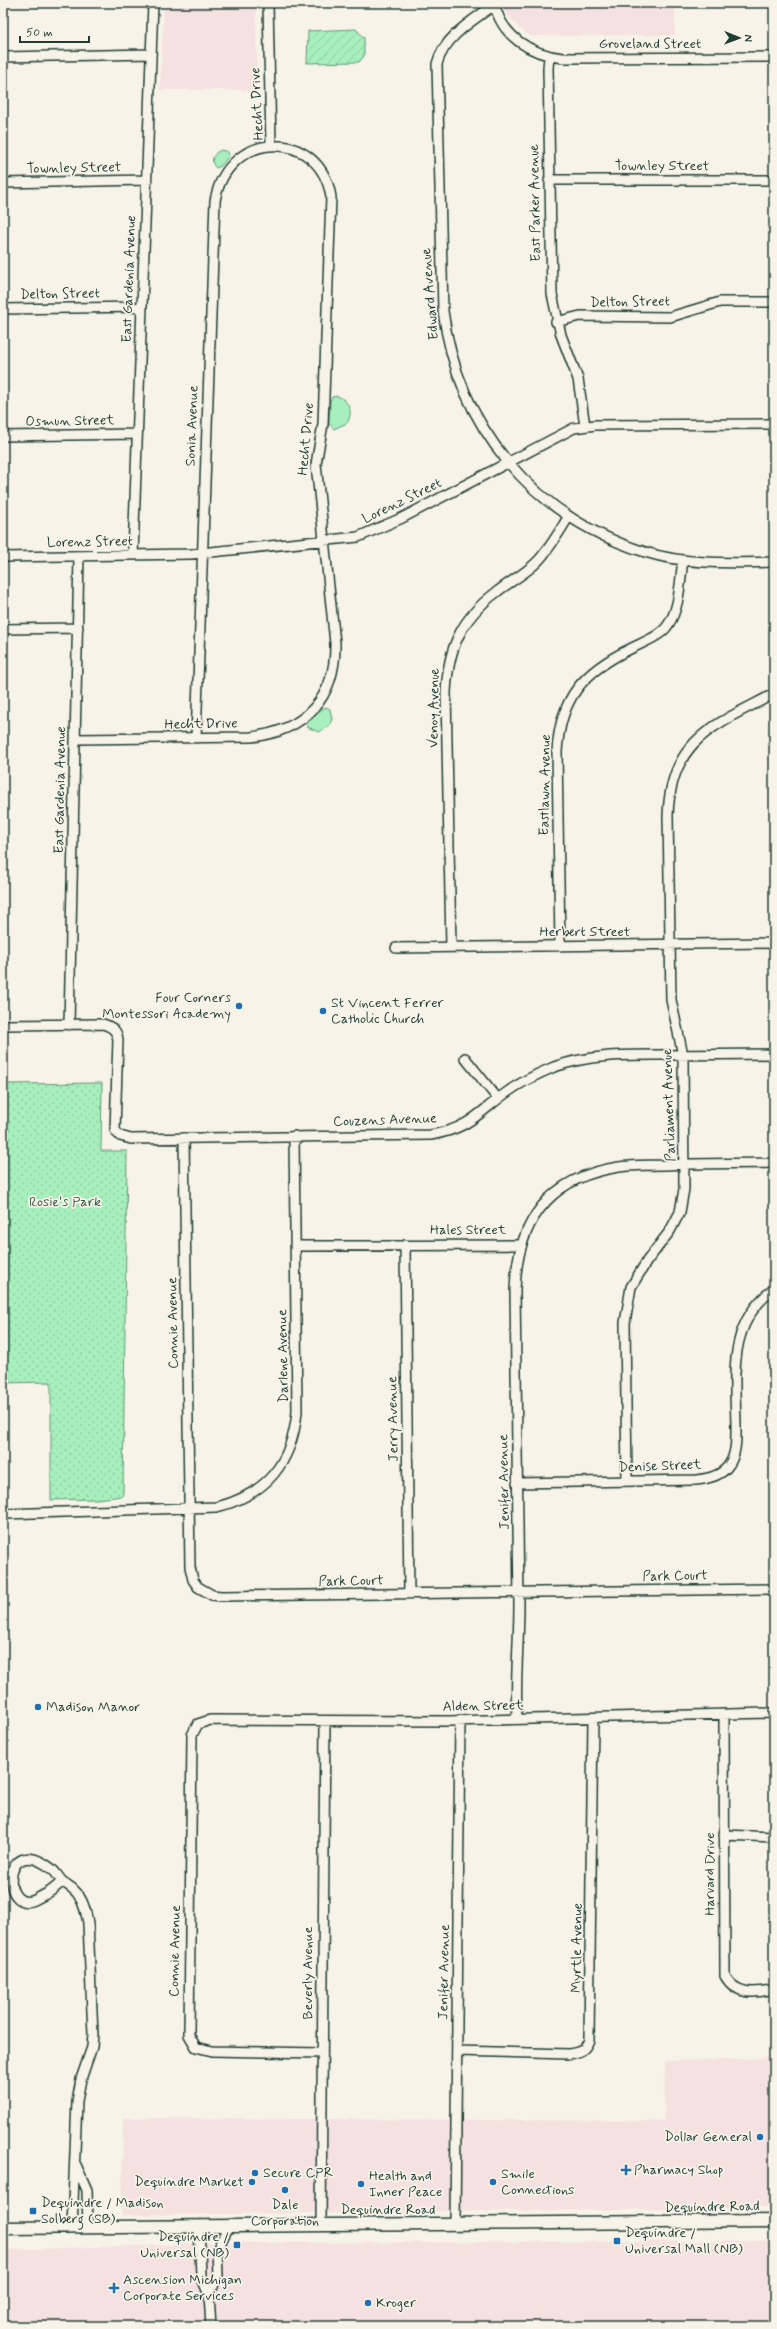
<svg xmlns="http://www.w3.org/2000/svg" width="777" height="2329" viewBox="0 0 777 2329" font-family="Mynerve,sans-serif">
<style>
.built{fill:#f4e1e0}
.grass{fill:#a7efbc;stroke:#639678}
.park{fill:url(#park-dots);stroke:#639678}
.garden{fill:url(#garden-furrows);stroke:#639678}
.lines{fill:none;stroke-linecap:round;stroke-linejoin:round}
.minor-casing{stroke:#1f3d34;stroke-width:12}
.secondary-casing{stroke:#1f3d34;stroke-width:15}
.minor{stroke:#f7f3e8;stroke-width:9}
.secondary{stroke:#f7f3e8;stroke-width:12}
.poi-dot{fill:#1f6fb2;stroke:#f7f3e8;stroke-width:1.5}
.labels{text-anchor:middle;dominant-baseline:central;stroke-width:3.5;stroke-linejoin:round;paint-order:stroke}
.street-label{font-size:14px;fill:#1f3d34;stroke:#f7f3e8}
.poi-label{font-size:14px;fill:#1f3d34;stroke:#f7f3e8;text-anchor:start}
.park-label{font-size:14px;fill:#335848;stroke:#f7f3e8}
</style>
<defs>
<pattern id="park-dots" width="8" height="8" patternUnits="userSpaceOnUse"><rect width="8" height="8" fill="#a7efbc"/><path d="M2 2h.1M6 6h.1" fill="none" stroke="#8fcea2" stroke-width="1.8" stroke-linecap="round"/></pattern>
<pattern id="garden-furrows" width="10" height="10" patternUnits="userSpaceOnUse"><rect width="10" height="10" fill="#a7efbc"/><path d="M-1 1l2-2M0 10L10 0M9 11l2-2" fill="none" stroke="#8fcea2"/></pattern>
</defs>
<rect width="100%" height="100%" fill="#f7f3e8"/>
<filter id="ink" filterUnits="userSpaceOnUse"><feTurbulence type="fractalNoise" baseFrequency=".025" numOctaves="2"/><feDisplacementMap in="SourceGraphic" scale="8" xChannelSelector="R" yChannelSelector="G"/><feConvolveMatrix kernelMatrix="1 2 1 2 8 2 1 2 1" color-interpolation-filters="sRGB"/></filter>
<g filter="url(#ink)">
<path class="built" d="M164,3H256L257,90H160Z
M412,3H675V35L530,36L518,27L501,7L481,3Z
M774,2058V2208L122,2215L123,2118L664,2121L665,2061Z
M774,2241V2326H3V2250L224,2243Z"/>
<path class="grass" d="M221,150L228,152L229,156L221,166L216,168C209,162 213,153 221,150Z
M337,396C349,400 354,412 347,423L334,429L329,424L330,401L332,397Z
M326,707L330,709L332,719L329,726L319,732L307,727V723L322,709Z"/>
<path class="park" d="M102,1083L101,1151H127L123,1496L97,1499L51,1500V1382L3,1383V1084Z"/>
<path class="garden" d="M356,29L364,38V56L359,62L307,63L308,31Z"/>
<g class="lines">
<g class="minor-casing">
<path id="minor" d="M268,3L271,145
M494,3C502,37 530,54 563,58L774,57
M494,5C472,21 444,37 437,64L443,311C458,426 533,517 645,552C686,565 731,563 774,562
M3,57L151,54
M549,57L548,68L552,294L561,335L578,379L585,426
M549,180H774
M3,183L146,180
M3,309L142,307
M556,322L580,316L670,317L720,302H774
M3,436L137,434
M133,555L153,3
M3,557L191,554L358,537L402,518L574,428L595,425L774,424
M3,629L78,628
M75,739L251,737C305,731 336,698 335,643L316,464L323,424L331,197C320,127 227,129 215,201L196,738
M560,946L557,752C560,697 584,671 632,648C644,642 661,636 668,625C680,608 680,580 683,560
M451,947L446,693C448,648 461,618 498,591C511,581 526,573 537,562C550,549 559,532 569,516
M396,948L774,943
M3,1025L103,1024C112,1027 117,1030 118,1040L115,1130L120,1136L131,1139L431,1135C470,1128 477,1114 506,1093C521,1082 537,1074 554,1067C590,1054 628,1055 665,1055C701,1055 738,1054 774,1054
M69,1025L79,556
M465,1058L498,1099
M184,1138L190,1567L193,1580L198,1587L212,1595L221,1596L774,1589
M405,1245L409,1594
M295,1246L520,1245
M627,1481L625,1323L631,1287L647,1261L670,1231L680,1212L684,1189L683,1055L671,1000L668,816C670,739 715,725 774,694
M517,1483L696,1480C707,1479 721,1476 728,1466C737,1455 736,1438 736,1425C735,1374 727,1323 774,1289
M3,1514L217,1507C267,1494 292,1463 297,1412L294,1136
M724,1715L725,1976C736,1995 754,1994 774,1989
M517,1719C515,1680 519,1642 519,1604L515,1290C517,1222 549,1177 619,1167C634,1165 650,1165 665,1165C701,1163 738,1164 774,1163
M724,1835L774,1837
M62,1881C56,1888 49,1893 40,1897C0,1923 0,1827 52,1869C56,1872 58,1877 62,1881C65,1884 70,1886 74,1890C83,1898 86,1912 88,1923L93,2034L92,2047L81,2079L77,2101L72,2228
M457,2051L569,2054C581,2052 585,2050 589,2040L593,1718
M322,2053L212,2051L196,2047L189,2035L192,1735L198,1724L210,1720L449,1721L774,1713
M76,2165L87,2190L88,2228
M455,2224L460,1720
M321,2225L325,1721
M199,2226L201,2276L209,2295L218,2276L217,2250L229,2226
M209,2295L211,2326"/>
</g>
<g class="secondary-casing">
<path id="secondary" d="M3,2228L774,2221"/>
</g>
<use href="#minor" class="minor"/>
<use href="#secondary" class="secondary"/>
</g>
</g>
<g class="poi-dot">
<circle cx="239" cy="1006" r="4"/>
<circle cx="323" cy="1011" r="4"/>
<circle cx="38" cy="1707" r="4"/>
<circle cx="760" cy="2137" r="4"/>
<path d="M624 2164h4v4h4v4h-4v4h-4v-4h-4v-4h4z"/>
<circle cx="255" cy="2173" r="4"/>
<circle cx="252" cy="2182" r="4"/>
<circle cx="493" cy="2182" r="4"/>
<circle cx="361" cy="2184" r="4"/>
<circle cx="285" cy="2190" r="4"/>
<rect x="29" y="2207" width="8" height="8" rx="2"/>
<rect x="613" y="2237" width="8" height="8" rx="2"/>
<rect x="233" y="2241" width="8" height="8" rx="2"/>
<path d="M112 2282h4v4h4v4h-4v4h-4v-4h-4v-4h4z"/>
<circle cx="368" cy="2303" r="4"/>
</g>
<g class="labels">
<g class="street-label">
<text x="650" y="44">Groveland Street</text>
<text transform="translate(257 104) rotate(-93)">Hecht Drive</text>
<text x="662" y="166">Townley Street</text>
<text transform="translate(74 168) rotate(-1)">Townley Street</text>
<text transform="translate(535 203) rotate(-91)">East Parker Avenue</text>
<text transform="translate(129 279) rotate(-88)">East Gardenia Avenue</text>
<text transform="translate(60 294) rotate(-1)">Delton Street</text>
<text transform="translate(430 294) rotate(-95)">Edward Avenue</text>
<text transform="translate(630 302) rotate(-1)">Delton Street</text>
<text transform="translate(70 421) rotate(-1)">Osmun Street</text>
<text transform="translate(192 426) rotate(-88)">Sonia Avenue</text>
<text transform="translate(306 439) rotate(-85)">Hecht Drive</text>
<text transform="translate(402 501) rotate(-26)">Lorenz Street</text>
<text transform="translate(90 542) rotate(-1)">Lorenz Street</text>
<text transform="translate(434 708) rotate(-89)">Venoy Avenue</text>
<text transform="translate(201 724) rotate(-1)">Hecht Drive</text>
<text transform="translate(545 785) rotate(-89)">Eastlawn Avenue</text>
<text transform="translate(60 790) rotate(-89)">East Gardenia Avenue</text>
<text x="585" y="932">Herbert Street</text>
<text transform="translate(669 1105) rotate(-92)">Parliament Avenue</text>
<text transform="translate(385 1120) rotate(-2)">Couzens Avenue</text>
<text x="468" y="1230">Hales Street</text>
<text transform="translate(173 1323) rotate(-91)">Connie Avenue</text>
<text transform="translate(283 1356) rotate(-91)">Darlene Avenue</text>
<text transform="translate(393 1419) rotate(-91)">Jerry Avenue</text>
<text transform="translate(660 1466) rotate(-2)">Denise Street</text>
<text transform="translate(504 1482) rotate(-91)">Jenifer Avenue</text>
<text transform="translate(675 1576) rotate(-1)">Park Court</text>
<text transform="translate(351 1581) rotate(-1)">Park Court</text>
<text transform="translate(483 1706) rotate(-1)">Alden Street</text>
<text transform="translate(710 1874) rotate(-90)">Harvard Drive</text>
<text transform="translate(577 1948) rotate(-89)">Myrtle Avenue</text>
<text transform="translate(175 1951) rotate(-89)">Connie Avenue</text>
<text transform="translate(444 1972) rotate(-89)">Jenifer Avenue</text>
<text transform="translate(308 1973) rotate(-90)">Beverly Avenue</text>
<text transform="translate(712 2207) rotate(-1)">Dequindre Road</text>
<text x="388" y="2210">Dequindre Road</text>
</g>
<g class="poi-label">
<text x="231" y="998" text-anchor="end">Four Corners<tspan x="231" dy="16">Montessori Academy</tspan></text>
<text x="331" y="1003">St Vincent Ferrer<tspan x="331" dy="16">Catholic Church</tspan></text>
<text x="46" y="1707">Madison Manor</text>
<text x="752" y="2137" text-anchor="end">Dollar General</text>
<text x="634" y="2170">Pharmacy Shop</text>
<text x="263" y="2173">Secure CPR</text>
<text x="501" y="2174">Smile<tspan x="501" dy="16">Connections</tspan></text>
<text x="369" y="2176">Health and<tspan x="369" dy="16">Inner Peace</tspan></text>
<text x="244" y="2182" text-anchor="end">Dequindre Market</text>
<text x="41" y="2203">Dequindre / Madison<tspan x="41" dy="16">Solberg (SB)</tspan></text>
<text x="285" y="2205" text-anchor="middle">Dale<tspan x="285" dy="16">Corporation</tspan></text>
<text x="625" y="2233">Dequindre /<tspan x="625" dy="16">Universal Mall (NB)</tspan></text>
<text x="229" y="2237" text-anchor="end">Dequindre /<tspan x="229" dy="16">Universal (NB)</tspan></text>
<text x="123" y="2280">Ascension Michigan<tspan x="123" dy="16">Corporate Services</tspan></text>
<text x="376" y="2303">Kroger</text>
</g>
<g class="park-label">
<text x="65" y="1202">Rosie's Park</text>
</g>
</g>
<rect width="777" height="2329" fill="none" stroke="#f7f3e8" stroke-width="16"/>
<rect x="8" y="8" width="761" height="2313" fill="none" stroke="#1f3d34" stroke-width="1.5" filter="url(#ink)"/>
<g transform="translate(739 38) rotate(91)" stroke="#f7f3e8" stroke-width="3" paint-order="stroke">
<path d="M0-3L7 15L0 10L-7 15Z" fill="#1f3d34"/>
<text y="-6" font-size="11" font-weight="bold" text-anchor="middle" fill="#1f3d34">N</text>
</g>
<path d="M20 36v6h69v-6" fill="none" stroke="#1f3d34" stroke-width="2"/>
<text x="26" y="36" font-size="12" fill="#1f3d34" stroke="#f7f3e8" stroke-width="3" paint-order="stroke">50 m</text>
</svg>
